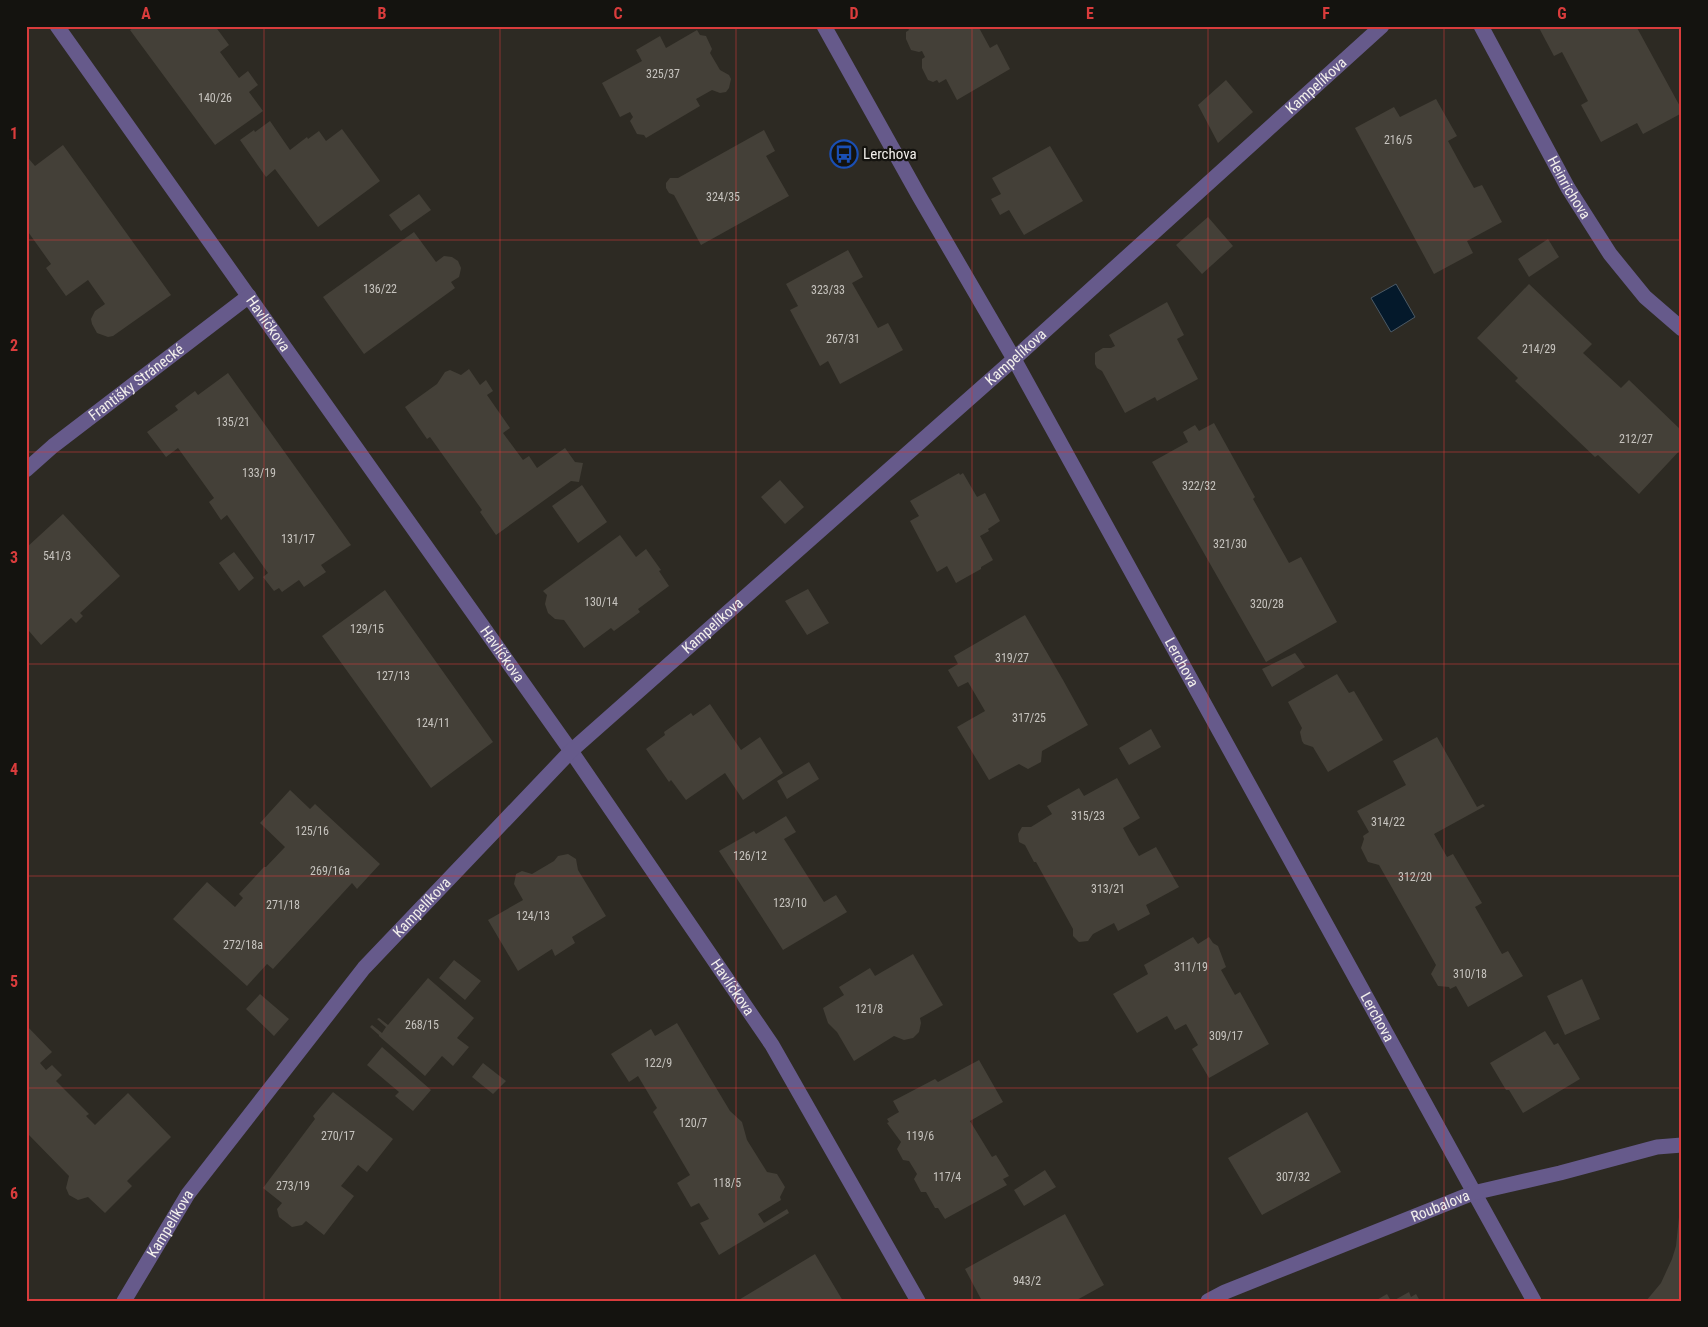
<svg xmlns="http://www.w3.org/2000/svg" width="1708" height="1327" viewBox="0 0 1708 1327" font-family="'Roboto Condensed',sans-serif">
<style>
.water{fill:#04192b;stroke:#4b5965}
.building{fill:#444038}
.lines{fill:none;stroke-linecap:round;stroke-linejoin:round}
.street{stroke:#665a8b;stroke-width:15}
.grid{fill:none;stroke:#d93c3c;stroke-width:1;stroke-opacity:0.55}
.labels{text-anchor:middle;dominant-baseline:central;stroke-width:4.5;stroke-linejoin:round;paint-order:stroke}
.number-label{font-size:12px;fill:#c6c3be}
.street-label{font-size:15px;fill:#f2efeb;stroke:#14130f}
.poi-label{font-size:15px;fill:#f2efeb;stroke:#14130f;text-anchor:start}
.neatline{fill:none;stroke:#d93c3c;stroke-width:2}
.grid-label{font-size:16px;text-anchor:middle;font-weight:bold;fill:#d93c3c}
</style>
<rect width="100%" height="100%" fill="#2d2a23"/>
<path class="water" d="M1396,284L1415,317L1391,332L1371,298Z"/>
<path class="building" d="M136,26H215L229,45L220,52L239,78L248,71L258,85L249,92L263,111L215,145L130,30Z
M907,26H978L990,48L997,44L1010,69L957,100L946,79L939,83L937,80L933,82L928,80L922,68V59L925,57L922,51L919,52L911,50L906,39V32L909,30Z
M1538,26H1636L1682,110V113L1643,134L1637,123L1601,142L1581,105L1588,101L1562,52L1554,56Z
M697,30L700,35L706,36L712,49L710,53L720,70L729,75L731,79L729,88L726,92L720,93L712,90L696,99L700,106L646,138L644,135L637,134L630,121L633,117L630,112L620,117L602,83L642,61L636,50L660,36L666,48Z
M1226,80L1253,112L1218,143L1198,105Z
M1436,99L1457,136L1448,141L1461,165L1474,188L1482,185L1502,222L1467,241L1473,253L1434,274L1355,128L1394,107L1400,117Z
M270,121L290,150L307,137L308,139L319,131L326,141L342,129L380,181L318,227L275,169L266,177L240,140L254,130L255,132Z
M764,130L775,151L766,156L789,196L701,245L674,195L669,193L666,188V183L670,178H678Z
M63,145L171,295L113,336L108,337L97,333L92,324L91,319L95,311L105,304L88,280L66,296L46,268L51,264L26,229V161L29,159L35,166Z
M1050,146L1083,201L1024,235L1009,210L1000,215L991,199L1001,194L992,178Z
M419,194L431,210L401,231L389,215Z
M1208,217L1233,246L1202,274L1176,245Z
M414,232L436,262L444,256L452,257L458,261L461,268L460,273L459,277L451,282L455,288L364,354L323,297Z
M1548,239L1559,257L1529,277L1518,259Z
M848,250L863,277L852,283L878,328L888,323L903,350L840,384L828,361L820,366L790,310L798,306L786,284Z
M1529,284L1592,344L1583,353L1621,388L1629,380L1682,431V448L1639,494L1598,455L1595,457L1515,381L1518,378L1477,338Z
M1167,302L1184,335L1177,339L1198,379L1157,401L1155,397L1125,413L1102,371L1097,368L1095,364V353L1103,348H1111L1115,346L1109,335Z
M469,369L480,385L486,380L493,391L487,395L510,428L503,433L523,460L529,456L537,468L565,448L575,462L583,463L579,482L571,481L496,535L480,512L482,510L430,437L427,439L405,407L437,384L445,372L450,370L461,375Z
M228,373L351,545L321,565L326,572L304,587L299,580L282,592L279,588L274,591L263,577L268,573L227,515L221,520L209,502L214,498L178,448L166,457L147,432L178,410L175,406L195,391L198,395Z
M1214,423L1255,497L1253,499L1289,563L1301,557L1337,622L1266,662L1152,462L1188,442L1183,432L1195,425L1199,431Z
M959,473L960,475L963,473L977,497L985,493L1000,521L988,529L989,531L980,536L993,560L981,567V569L956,583L947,566L937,572L910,521L919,516L910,501Z
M780,480L804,507L785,524L761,497Z
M582,485L607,522L578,543L552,506Z
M63,514L120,576L80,613L83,616L76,623L71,618L41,645L29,631L26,633V548Z
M620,535L636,557L646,549L661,570L659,571L669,586L638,609L640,612L614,631L611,628L584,648L564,620L555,619L548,613L545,604L547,595L543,591Z
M234,552L254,578L239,591L219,563Z
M808,589L829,623L807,635L785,601Z
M385,590L493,742L431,788L322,636Z
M1025,615L1063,680L1088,725L1042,751L1041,762L1028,769L1019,764L989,780L957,727L985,711L968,682L958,687L948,670L958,664L954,656Z
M1295,653L1305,667L1272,687L1262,669Z
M1337,674L1349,693L1354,691L1383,740L1328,772L1313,747L1304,744L1302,741L1300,732L1302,728L1288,702Z
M710,704L741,750L760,737L783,773L743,800L725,773L686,800L671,780L669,782L646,749L665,735L664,732L691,713L693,716Z
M1151,729L1161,747L1129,765L1119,748Z
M1437,737L1477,807L1483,804L1485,806L1434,834L1447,857L1453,854L1482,903L1475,907L1502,954L1508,951L1523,976L1468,1007L1456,986L1450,989L1449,987L1438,986L1431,974L1436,965L1379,865L1368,862L1361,848L1364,839L1363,836L1369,832L1357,811L1406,785L1393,761Z
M809,762L819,779L787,799L777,781Z
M1117,778L1140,818L1123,828L1130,841L1139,856L1156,847L1179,887L1146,905L1150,914L1118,931L1114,923L1093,934L1088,941L1079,942L1073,936V929L1036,862H1034L1025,845L1019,842L1018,834L1022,827H1031L1052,814L1047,806L1079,788L1084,796Z
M290,790L310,809L315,804L380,864L357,889L352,883L273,969L267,964L247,986L173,919L207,882L235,907L243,898L239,894L264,867H266L285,847L260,823Z
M786,816L796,832L784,839L824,902L836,895L847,912L783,950L719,851L754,831L756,834Z
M568,854L576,859L578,870L606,916L572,937L575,943L555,956L552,949L518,971L488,920L523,900L514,884L516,874L522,871L532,874L554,861L558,856Z
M1193,937L1198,944L1209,937L1213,943L1218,946L1226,967L1221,970L1235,995L1240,992L1269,1044L1209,1078L1192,1049L1198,1045L1186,1024L1175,1030L1167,1016L1137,1033L1113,994L1148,974L1144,965Z
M913,954L943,1005L920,1018L921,1023L919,1032L913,1038L904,1040L894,1036L854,1061L837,1032L828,1023L823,1008L844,995L839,987L870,968L875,976Z
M454,960L481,981L465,1000L439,978Z
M428,978L474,1018L457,1038L469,1047L453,1066L442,1056L425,1076L379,1036V1035L370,1027L372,1025L382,1033L386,1027L377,1019L379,1018L388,1025Z
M1582,979L1600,1019L1565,1035L1547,996Z
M260,994L289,1019L274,1036L246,1009Z
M677,1023L730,1111L742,1122L747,1140L767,1172L777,1174L785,1187L780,1197L781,1200L758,1214L764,1223L787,1209L789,1213L719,1255L700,1223L709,1219L699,1203L691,1207L677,1183L690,1175L653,1112L657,1108L638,1076L629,1082L611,1054L651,1029L655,1036Z
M26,1025L52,1052L40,1063L46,1070L52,1065L62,1075L56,1081L89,1114L86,1116L95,1125L128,1093L171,1137L127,1181L132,1186L105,1213L88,1197L78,1200L69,1195L66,1188L69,1176L26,1132Z
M1545,1031L1554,1045L1558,1043L1580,1079L1523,1113L1509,1090H1506L1490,1063Z
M382,1047L431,1090L413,1111L395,1096L399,1092L367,1065Z
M979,1060L1003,1102L970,1121L992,1157L996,1155L1009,1176L1003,1179L1007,1185L945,1219L938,1208H935L926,1192H921L914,1179L917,1174L909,1161L903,1160L897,1149L901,1142L887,1123L889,1122L887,1119L899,1112L893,1101L935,1079L938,1082Z
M483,1063L506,1081L493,1094L472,1077Z
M333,1092L393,1139L367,1172L358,1165L341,1186L354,1196L324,1235L306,1221L302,1225L292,1227L279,1217L277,1209L282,1203L263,1188L315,1119L313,1116Z
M1307,1112L1341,1172L1262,1215L1228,1158Z
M1045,1170L1056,1187L1024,1206L1014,1190Z
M1065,1214L1104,1285L1075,1301H982L965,1269Z
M1679,1217H1682V1301H1646L1661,1283L1672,1259L1676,1246Z
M815,1254L843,1301H737Z
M1409,1292L1411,1297L1416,1294L1420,1301H1393Z
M1387,1294L1391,1301H1375Z"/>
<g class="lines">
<g class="street">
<path id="s1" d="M57,26L571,751L772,1045L918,1301"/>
<path id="s2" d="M824,26L919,196L1014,359L1534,1301"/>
<path id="s3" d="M1481,26L1568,188L1610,254L1645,297L1682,329"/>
<path id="s4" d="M26,470L53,446L249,296"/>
<path id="s5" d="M124,1301L188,1194L364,968L571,751L1014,359L1382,26"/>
<path id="s6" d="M1208,1301L1225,1292L1473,1193L1560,1173L1657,1147L1682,1145"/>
</g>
</g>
<path class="grid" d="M264,26V1301M500,26V1301M736,26V1301M972,26V1301M1208,26V1301M1444,26V1301M26,240H1682M26,452H1682M26,664H1682M26,876H1682M26,1088H1682"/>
<defs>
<g id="bus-ring" transform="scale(1.4375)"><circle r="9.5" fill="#14130f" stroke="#1a4fb4" stroke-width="1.5"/><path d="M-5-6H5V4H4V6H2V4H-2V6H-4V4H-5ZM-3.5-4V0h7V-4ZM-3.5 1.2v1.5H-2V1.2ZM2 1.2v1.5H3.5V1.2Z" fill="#1a4fb4"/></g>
</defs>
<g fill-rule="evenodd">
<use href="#bus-ring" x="844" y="154"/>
</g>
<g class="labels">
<g class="number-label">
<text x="663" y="74">325/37</text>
<text x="215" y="98">140/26</text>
<text x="1398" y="140">216/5</text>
<text x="723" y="197">324/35</text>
<text x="380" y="289">136/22</text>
<text x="828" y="290">323/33</text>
<text x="843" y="339">267/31</text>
<text x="1539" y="349">214/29</text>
<text x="233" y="422">135/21</text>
<text x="1636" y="439">212/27</text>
<text x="259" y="473">133/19</text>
<text x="1199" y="486">322/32</text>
<text x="298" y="539">131/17</text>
<text x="1230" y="544">321/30</text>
<text x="57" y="556">541/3</text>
<text x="601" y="602">130/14</text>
<text x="1267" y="604">320/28</text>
<text x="367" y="629">129/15</text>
<text x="1012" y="658">319/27</text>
<text x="393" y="676">127/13</text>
<text x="1029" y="718">317/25</text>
<text x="433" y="723">124/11</text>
<text x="1088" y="816">315/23</text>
<text x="1388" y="822">314/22</text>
<text x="312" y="831">125/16</text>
<text x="750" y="856">126/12</text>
<text x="330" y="871">269/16a</text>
<text x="1415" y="877">312/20</text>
<text x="1108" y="889">313/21</text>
<text x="790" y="903">123/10</text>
<text x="283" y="905">271/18</text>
<text x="533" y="916">124/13</text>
<text x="243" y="945">272/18a</text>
<text x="1191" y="967">311/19</text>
<text x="1470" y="974">310/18</text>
<text x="869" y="1009">121/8</text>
<text x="422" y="1025">268/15</text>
<text x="1226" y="1036">309/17</text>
<text x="658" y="1063">122/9</text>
<text x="693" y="1123">120/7</text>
<text x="338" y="1136">270/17</text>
<text x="920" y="1136">119/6</text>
<text x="947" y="1177">117/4</text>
<text x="1293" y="1177">307/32</text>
<text x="727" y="1183">118/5</text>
<text x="293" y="1186">273/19</text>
<text x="1027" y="1281">943/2</text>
</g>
<g class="street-label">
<text stroke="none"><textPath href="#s5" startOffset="1710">Kampelíkova</textPath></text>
<text stroke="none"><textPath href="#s3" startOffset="184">Heinrichova</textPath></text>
<text stroke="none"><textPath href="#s1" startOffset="365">Havlíčkova</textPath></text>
<text stroke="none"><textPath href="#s5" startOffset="1305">Kampelíkova</textPath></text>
<text stroke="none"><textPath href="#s4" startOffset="141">Františky Stránecké</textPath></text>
<text stroke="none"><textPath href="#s5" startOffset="900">Kampelíkova</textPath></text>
<text stroke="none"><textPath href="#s1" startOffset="770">Havlíčkova</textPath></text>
<text stroke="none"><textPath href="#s2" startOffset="730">Lerchova</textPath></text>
<text stroke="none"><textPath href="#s5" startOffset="495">Kampelíkova</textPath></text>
<text stroke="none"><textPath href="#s1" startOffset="1175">Havlíčkova</textPath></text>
<text stroke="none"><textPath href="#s2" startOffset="1135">Lerchova</textPath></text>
<text stroke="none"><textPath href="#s6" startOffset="251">Roubalova</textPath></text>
<text stroke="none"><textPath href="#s5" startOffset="90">Kampelíkova</textPath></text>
</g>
<g class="poi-label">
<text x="863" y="154">Lerchova</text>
</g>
</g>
<rect width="1708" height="1327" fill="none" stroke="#14130f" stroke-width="55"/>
<rect x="28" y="28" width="1652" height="1272" class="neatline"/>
<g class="grid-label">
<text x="146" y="19">A</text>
<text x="382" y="19">B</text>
<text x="618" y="19">C</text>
<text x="854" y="19">D</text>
<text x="1090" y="19">E</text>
<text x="1326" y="19">F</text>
<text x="1562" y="19">G</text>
<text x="14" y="139">1</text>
<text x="14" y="351">2</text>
<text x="14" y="563">3</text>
<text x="14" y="775">4</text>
<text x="14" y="987">5</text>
<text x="14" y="1199">6</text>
</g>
</svg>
